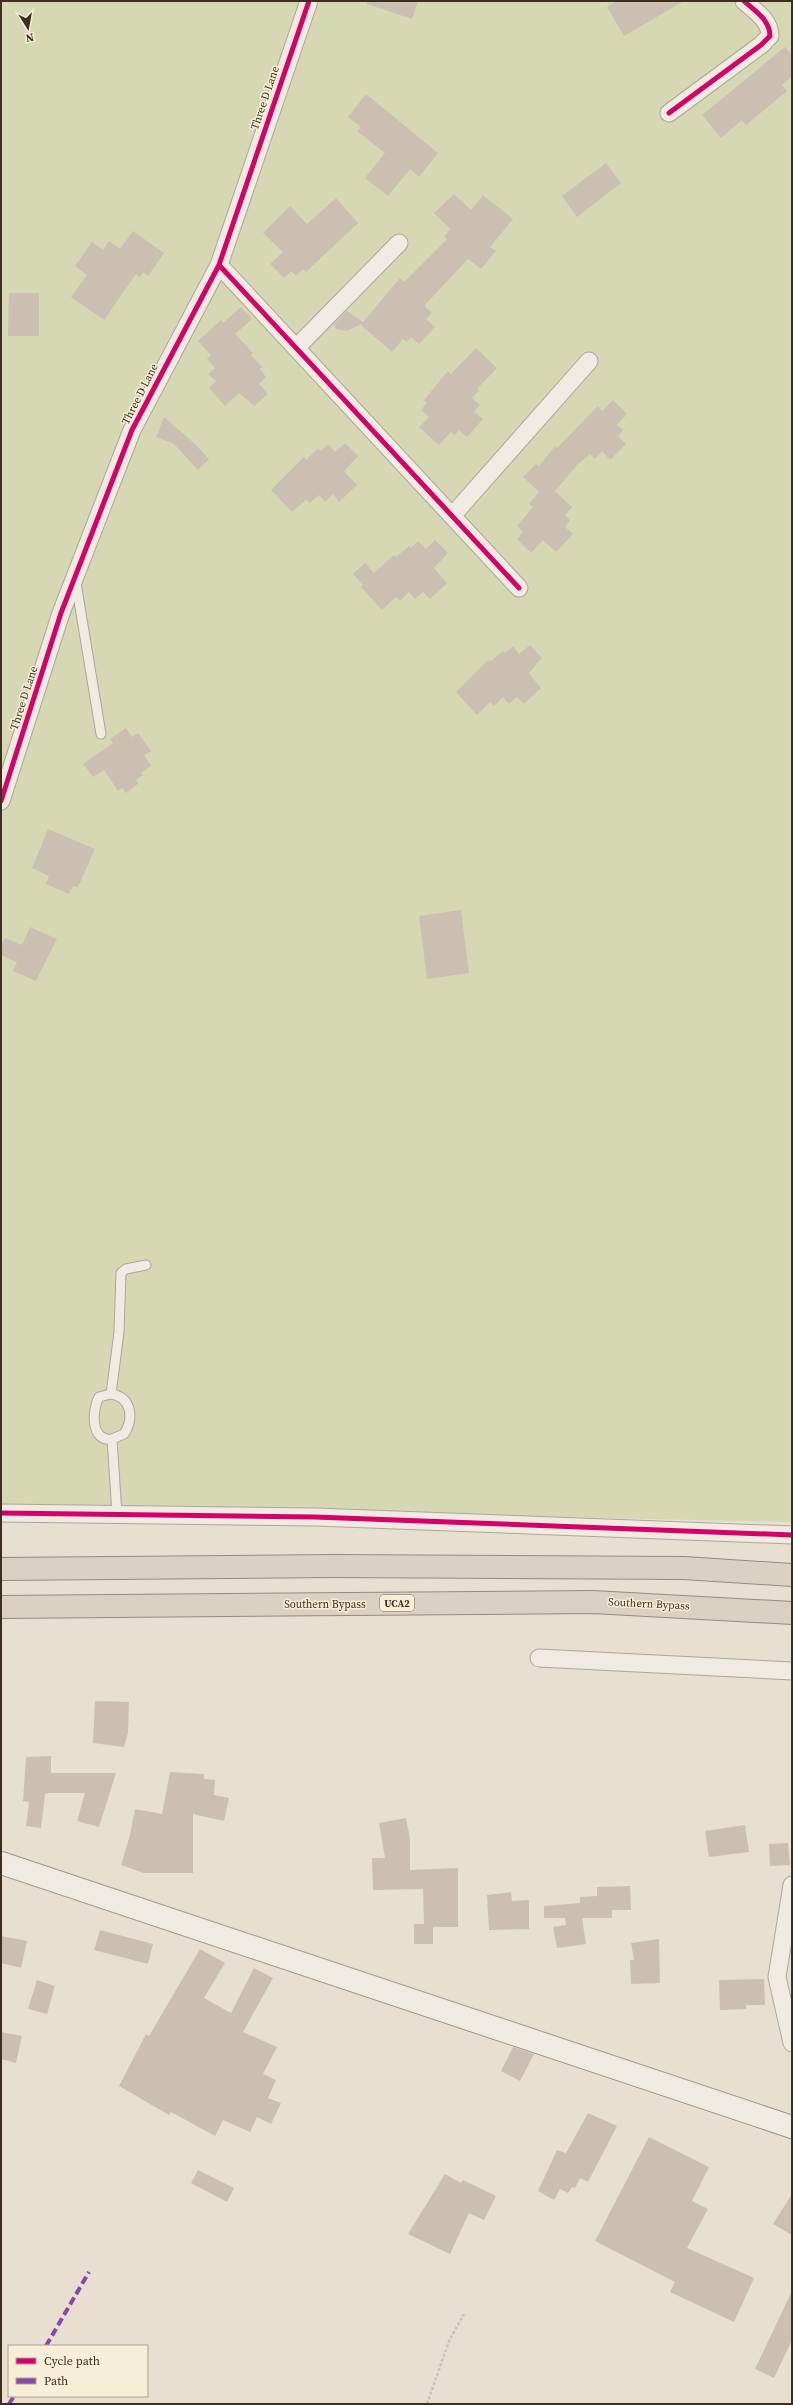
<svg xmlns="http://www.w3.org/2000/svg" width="793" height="2405" viewBox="0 0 793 2405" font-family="'Source Serif 4',serif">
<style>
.green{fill:#d6d7b3}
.building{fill:#cbbfb2}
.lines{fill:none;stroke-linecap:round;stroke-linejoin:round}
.lane-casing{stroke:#ada599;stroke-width:11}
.street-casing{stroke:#ada599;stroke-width:19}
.secondary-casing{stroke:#9c958a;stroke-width:24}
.highway-casing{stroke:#928b80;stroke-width:24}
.path{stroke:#c8c2b9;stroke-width:2.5;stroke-dasharray:3 2;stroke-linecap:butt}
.lane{stroke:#efebe3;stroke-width:9}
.street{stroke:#efebe3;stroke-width:17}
.secondary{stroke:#efebe3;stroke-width:22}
.highway{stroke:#dad1c2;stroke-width:22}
.quiet{stroke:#8e44ad;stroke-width:4;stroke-dasharray:8 4;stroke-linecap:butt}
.cycleway-casing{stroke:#f7eed8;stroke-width:8}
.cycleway{stroke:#d6006c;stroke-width:5}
.labels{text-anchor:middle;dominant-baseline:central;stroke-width:3;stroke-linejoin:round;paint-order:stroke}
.shield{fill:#f7eed8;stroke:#756857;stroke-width:1}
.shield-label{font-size:10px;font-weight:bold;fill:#3d2e20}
.street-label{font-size:11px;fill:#3d2e20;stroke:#f7eed8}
</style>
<rect width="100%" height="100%" fill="#e7e0d1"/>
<path class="green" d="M1,1H792V1522L1,1505Z"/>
<path class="building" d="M367,1H418L412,19L367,4Z
M617,1H684L624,36L607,7Z
M785,47L792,55V76L782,85L787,91L746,125L742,120L721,138L702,115Z
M366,94L438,153L419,177L410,169L388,196L365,178L385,153L357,131L361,127L348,117Z
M606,163L621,183L577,217L562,196Z
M454,194L471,210L483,195L513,219L490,247L496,251L481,269L468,259L424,306L432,313L426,319L435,327L419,344L411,337L407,342L403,339L392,352L361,325L362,324L346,331L336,329L334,324L347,311L363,322L400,278L404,282L447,239L444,237L450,229L434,213Z
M336,198L358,223L306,272L303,269L296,276L291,271L284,278L270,264L283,252L263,233L290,206L307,224Z
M133,231L164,253L148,276L143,272L140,277L136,274L104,320L71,297L87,275L75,266L92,242L103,250L109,241L120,249Z
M9,293H39V336H8Z
M241,307L252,319L235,334L253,353L251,355L262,367L260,369L266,377L259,384L268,394L254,406L239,393L225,406L209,388L216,381L208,374L215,368L207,359L211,355L198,341L221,320L223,323Z
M476,348L497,368L477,389L479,390L472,398L480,405L474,412L483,419L467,437L459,430L455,435L451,432L439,445L419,427L429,417L421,410L427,403L424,400L448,371L451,374Z
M613,400L627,414L617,425L623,430L618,436L626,444L610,460L602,451L595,459L590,454L578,464L555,491L572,507L565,515L570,520L565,527L573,534L556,552L543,540L531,553L517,539L523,532L517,526L533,507L529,504L539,492L523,477L536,464L539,466L555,446L557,448L598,406L602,411Z
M164,417L196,445L209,459L198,470L174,444L156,437Z
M345,443L358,456L344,471L357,485L339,502L333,494L325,502L319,495L310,503L306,500L292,512L271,490L304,457L306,460L318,448L321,451L328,444L335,452Z
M435,540L448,553L434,568L447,583L430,599L423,592L415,599L409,592L400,601L396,597L382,610L361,587L363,585L353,574L365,563L374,573L394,555L396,557L409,546L411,548L418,541L426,549Z
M530,645L542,658L529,673L541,688L524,704L517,697L509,704L503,697L494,706L490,702L477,715L456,692L488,660L490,662L503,651L505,653L513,646L519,654Z
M126,728L132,737L138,733L151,751L144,755L151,766L141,773L143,775L136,780L139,783L126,793L122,788L118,791L104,770L93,777L83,764L113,743L110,739Z
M48,829L95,849L78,887L73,886L69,894L46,884L49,876L32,868Z
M461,910L469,973L427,979L419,916Z
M30,927L57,939L36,981L13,971L17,962L1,955V947L5,938L22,945Z
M95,1701L129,1702L128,1733L124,1747L93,1743Z
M51,1756V1773H116L99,1827L77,1821L85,1793H48L45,1794L41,1828L26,1826L29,1802L23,1801L26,1757Z
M170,1772L204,1774V1779L215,1780L214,1795L229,1798L224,1821L193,1814V1873H144L121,1865L130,1835L135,1809L162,1814Z
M406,1818L410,1839V1870L458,1868V1927H433V1944H414V1924H424L423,1889L373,1890L372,1858H385L379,1823Z
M745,1825L749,1852L709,1857L705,1831Z
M788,1843L790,1865L770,1866L769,1844Z
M630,1886L631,1910H612V1918H582L586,1944L557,1948L553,1927L566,1925L565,1918H544V1906L580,1903V1897L597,1896V1887Z
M511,1892L512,1901L529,1900V1929L489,1930L487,1895Z
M100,1930L153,1944L148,1964L94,1950Z
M1,1936L27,1941L21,1968L1,1963Z
M659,1939L660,1983L631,1984L630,1960H634L631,1943Z
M200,1949L225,1963L204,1998L231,2013L254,1968L273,1978L243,2032L277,2047L263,2074L276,2080L268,2098L281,2103L271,2124L257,2117L250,2132L223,2120L215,2136L171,2112L169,2115L119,2086L146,2034L149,2036Z
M764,1979L765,2005H746V2009L720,2010L719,1980Z
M37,1980L55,1986L47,2014L28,2009Z
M1,2032L22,2036L16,2063L1,2059Z
M513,2047L534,2054L520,2081L501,2071Z
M588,2113L617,2126L588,2182L580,2178L575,2188L572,2187L568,2193L560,2189L554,2200L538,2191L557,2150L566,2153Z
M649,2137L709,2167L692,2201L708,2209L687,2248L754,2278L734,2322L670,2292L675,2282L595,2241Z
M198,2170L234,2188L227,2202L191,2183Z
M445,2174L461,2183L463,2180L496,2196L484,2220L469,2213L450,2254L408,2234Z
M792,2194V2235L773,2224Z
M792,2291V2340L774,2378L755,2369Z"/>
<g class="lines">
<g class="lane-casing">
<path id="lane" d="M76,583L101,734
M111,1394L99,1397C92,1410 90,1442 112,1439
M117,1514L112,1439L124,1434C134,1419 132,1397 111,1394L119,1332L121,1273L126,1269L146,1265"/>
</g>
<g class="street-casing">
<path id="street" d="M669,113L761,45L770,36C770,20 755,11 744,1
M219,265L519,588
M296,348L399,243
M452,516L589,361
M1,801L61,613L132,430L219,265L309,1
M1,1513L315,1517L792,1535
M539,1658L792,1671
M792,1885L777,1977L792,2043"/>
</g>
<g class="secondary-casing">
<path id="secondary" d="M1,1863L792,2127"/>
</g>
<g class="highway-casing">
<path id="highway" d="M1,1569L334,1566L684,1568L792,1575
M1,1607L593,1602L792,1613"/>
</g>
<path class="path" d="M427,2404L449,2341L464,2314"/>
<use href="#lane" class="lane"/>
<use href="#street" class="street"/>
<use href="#secondary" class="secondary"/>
<use href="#highway" class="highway"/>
<path class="quiet" d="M46,2346L89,2272
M9,2404L14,2396"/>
<g class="cycleway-casing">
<path id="cycleway" d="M669,113L761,45L770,36C770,20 755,11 744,1
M219,265L519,588
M1,801L61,613L132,430L219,265L309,1
M1,1513L315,1517L792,1535"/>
</g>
<use href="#cycleway" class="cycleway"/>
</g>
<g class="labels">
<rect class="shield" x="380" y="1595" width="34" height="16" rx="3"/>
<g class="shield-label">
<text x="397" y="1603">UCA2</text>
</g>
<g class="street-label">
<text transform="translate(265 98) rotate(-71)">Three D Lane</text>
<text transform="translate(140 394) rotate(-63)">Three D Lane</text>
<text transform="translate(24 698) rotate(-72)">Three D Lane</text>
<text x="325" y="1604">Southern Bypass</text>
<text transform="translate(649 1604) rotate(3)">Southern Bypass</text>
</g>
</g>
<rect width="793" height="2405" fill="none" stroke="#3d2e20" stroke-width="4"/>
<rect x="8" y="2345" width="140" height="52" fill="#f7eed8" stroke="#ada18e"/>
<rect x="16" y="2358" width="20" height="6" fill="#d6006c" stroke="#ada18e"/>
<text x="44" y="2365" font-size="12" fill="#3d2e20">Cycle path</text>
<rect x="16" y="2378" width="20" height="6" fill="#8e44ad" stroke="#ada18e"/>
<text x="44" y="2385" font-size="12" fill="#3d2e20">Path</text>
<g transform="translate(28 28) rotate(169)" stroke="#f7eed8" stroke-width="3" paint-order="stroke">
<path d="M0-3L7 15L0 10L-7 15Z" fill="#3d2e20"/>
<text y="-6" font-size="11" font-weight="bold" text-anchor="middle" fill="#3d2e20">N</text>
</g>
</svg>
